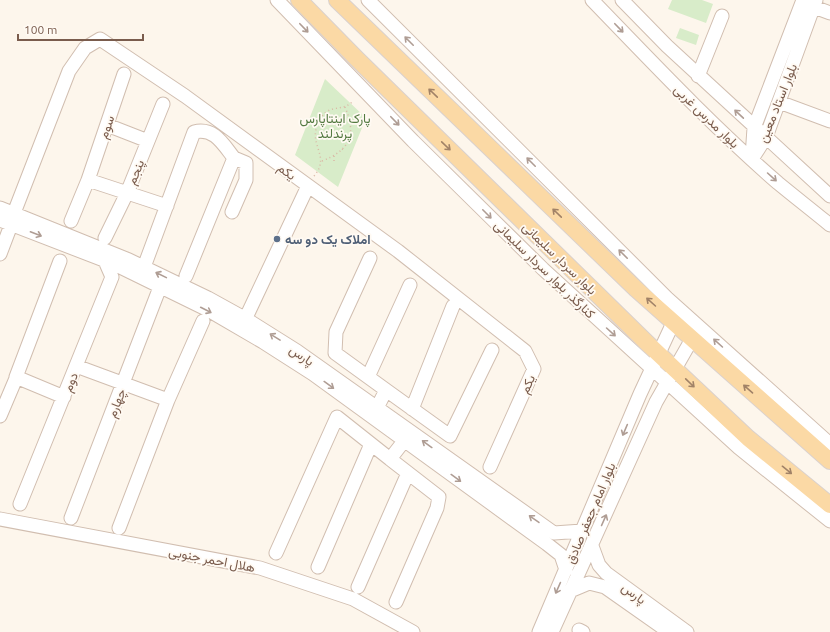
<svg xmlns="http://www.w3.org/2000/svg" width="830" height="632" viewBox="0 0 830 632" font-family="Ubuntu,Vazirmatn,sans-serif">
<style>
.green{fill:#d8ecc9}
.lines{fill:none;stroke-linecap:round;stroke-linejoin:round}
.minor-casing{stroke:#d1beb0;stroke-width:15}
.major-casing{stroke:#dad1cd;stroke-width:18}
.path{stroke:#d9b8a5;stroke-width:1.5;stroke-dasharray:1 3;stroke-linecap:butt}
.minor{stroke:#fff;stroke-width:13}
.major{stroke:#fbd9a5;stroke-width:16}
.oneway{stroke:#af9d94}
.oneway2{stroke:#a18267}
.service-dot{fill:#5c6f8a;stroke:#fffaf3;stroke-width:1.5}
.labels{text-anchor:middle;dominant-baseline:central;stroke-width:3.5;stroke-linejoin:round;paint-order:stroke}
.street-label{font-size:13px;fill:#7a5c4d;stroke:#fffaf3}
.park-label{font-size:13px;fill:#537a41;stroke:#fffaf3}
.service-label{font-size:13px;font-weight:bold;fill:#4e5e75;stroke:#fffaf3;text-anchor:start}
</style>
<rect width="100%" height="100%" fill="#fdf6ec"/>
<path class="green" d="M672,0H702L713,4L706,23L668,9Z
M680,28L699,35L696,45L676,38Z
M325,79L366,118L338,187L295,155Z"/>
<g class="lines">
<g class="minor-casing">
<path id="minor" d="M277,0L413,141L543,269L739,448L830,521
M368,0L667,298L830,444
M592,0C652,62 712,126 778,183C795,197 813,211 830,225
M622,0L667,46L830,196
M814,7L830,13
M124,74L88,180L167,206
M698,76L722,16
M779,102L830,121
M107,125L148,141
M752,157L754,128L803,0
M752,159L766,137L816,0
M0,208L129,260L208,298L246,319L297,351L554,533L582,531
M232,212L246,180V163L234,158
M14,213L69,71L85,48L100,39L185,96L398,251L525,351L534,369L490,467
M0,220L114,264L208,310L263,342L313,374L547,544L561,555L566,570
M71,221L88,180
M105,238L127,193L163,104
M0,254L11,225
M370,258L336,332L335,353L386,390L377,408
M60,261L16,377L64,397
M144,267L194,132C214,127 223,144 234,158L186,276
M242,326L308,186
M76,366L168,400L119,528
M368,377L410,285
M386,390L450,436L492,350
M168,400L203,321
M412,409L453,306
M0,416L17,376
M20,504L112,277L105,261
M71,518L160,287
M0,519L260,568L353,599L413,632
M592,546L599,565L606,573L687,632
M276,553L337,417L390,459
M318,567L371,444
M358,587L408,473
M570,591L589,583L605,587L669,632
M396,602L437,508L439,497L390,459L404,441
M579,630L583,632
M539,632L640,394L673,323
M552,632L656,402L692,339"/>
</g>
<g class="major-casing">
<path id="major" d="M299,0L357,59L647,343L748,438L830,505
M337,0L636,289L830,461"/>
</g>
<path class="path" d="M342,149L345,151
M322,161C350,150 357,135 345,107
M334,161V156
M314,176C333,154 303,144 322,116C330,105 343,111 352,102"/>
<use href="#minor" class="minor"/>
<use href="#major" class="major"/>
</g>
<defs><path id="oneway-shaft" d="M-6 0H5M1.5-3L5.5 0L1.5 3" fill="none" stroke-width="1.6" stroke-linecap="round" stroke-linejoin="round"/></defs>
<g class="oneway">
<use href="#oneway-shaft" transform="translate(304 28) rotate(46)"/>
<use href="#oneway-shaft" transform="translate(619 28) rotate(46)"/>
<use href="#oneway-shaft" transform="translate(409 41) rotate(-135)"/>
<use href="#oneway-shaft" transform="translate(739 114) rotate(-137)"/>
<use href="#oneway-shaft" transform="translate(395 121) rotate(46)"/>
<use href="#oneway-shaft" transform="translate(531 162) rotate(-135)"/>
<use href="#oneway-shaft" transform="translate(772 177) rotate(42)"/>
<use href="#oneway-shaft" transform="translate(487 214) rotate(45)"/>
<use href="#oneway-shaft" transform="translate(36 234) rotate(21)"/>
<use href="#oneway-shaft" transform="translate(623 254) rotate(-135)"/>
<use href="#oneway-shaft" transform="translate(161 275) rotate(-154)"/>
<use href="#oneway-shaft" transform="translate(206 310) rotate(27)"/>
<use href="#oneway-shaft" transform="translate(611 332) rotate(42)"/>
<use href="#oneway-shaft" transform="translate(275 337) rotate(-148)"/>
<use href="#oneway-shaft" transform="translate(718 343) rotate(-138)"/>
<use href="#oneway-shaft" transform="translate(329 385) rotate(36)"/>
<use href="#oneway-shaft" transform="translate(625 430) rotate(113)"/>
<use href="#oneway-shaft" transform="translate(427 444) rotate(-144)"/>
<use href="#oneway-shaft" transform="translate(456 478) rotate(36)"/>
<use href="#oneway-shaft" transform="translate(534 519) rotate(-145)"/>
<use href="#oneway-shaft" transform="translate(604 520) rotate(-66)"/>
<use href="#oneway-shaft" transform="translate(558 588) rotate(114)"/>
</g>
<g class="oneway2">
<use href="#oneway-shaft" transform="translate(433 93) rotate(-136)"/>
<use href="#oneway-shaft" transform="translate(446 146) rotate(44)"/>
<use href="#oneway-shaft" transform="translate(557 213) rotate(-136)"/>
<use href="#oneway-shaft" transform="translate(651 302) rotate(-138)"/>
<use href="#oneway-shaft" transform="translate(690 383) rotate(44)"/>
<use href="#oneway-shaft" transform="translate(748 389) rotate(-139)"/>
<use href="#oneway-shaft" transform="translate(787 470) rotate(39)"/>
</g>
<circle class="service-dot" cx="277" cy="239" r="4"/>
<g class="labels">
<g class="street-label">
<text transform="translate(777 103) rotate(-68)">بلوار استاد معین</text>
<text transform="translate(707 116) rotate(44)">بلوار مدرس غربی</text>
<text transform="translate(106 127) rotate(-71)">سوم</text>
<text transform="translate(287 171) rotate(36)">یکم</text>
<text transform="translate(135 172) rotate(-68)">پنجم</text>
<text transform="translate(560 258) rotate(44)">بلوار سردار سلیمانی</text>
<text transform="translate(545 269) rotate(44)">کنارگذر بلوار سردار سلیمانی</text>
<text transform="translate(302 355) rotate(34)">پارس</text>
<text transform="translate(70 382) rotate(-68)">دوم</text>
<text transform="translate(527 384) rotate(-66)">یکم</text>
<text transform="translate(116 403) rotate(-69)">چهارم</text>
<text transform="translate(590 513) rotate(-67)">بلوار امام جعفر صادق</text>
<text transform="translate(212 559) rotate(11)">هلال احمر جنوبی</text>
<text transform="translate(634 593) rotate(36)">پارس</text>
</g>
<g class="park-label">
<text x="335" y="118">پارک اینتاپارس<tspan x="335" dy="15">پرندلند</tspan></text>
</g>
<g class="service-label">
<text x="285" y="239">املاک یک دو سه</text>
</g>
</g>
<path d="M18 34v6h125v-6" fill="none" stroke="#7a5c4d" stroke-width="2"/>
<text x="24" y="34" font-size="12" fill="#7a5c4d" stroke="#fffaf3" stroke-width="3" paint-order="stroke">100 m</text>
</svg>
